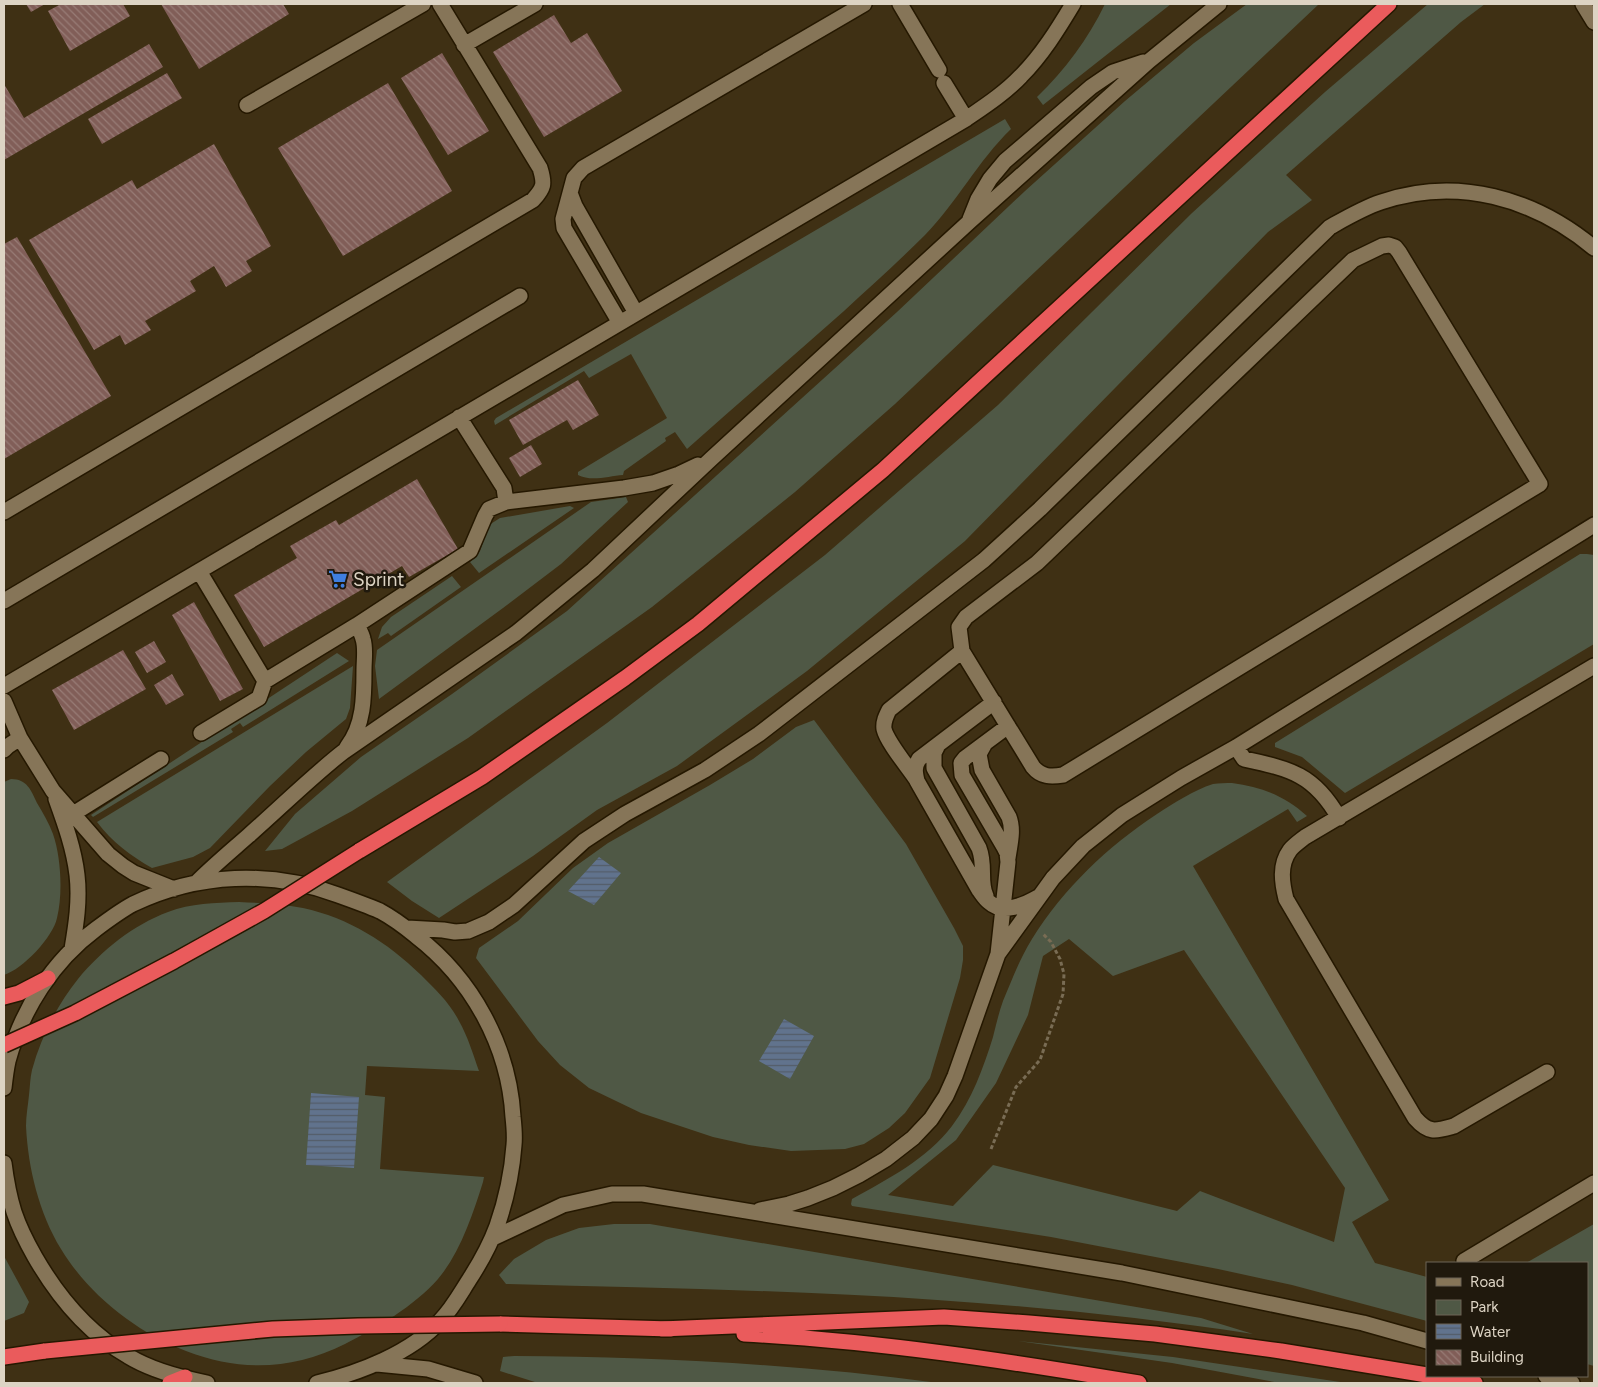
<svg xmlns="http://www.w3.org/2000/svg" width="1598" height="1387" viewBox="0 0 1598 1387" font-family="Figtree,sans-serif">
<style>
.green{fill:#4f5845;fill-rule:evenodd}
.water{fill:url(#water-rules)}
.building{fill:url(#building-back-hatch)}
.lines{fill:none;stroke-linecap:round;stroke-linejoin:round}
.minor-casing{stroke:#251800;stroke-width:18}
.highway-casing{stroke:#251800;stroke-width:18}
.path{stroke:#796c54;stroke-width:3;stroke-dasharray:4 2.5;stroke-linecap:butt}
.minor{stroke:#867558;stroke-width:15}
.highway{stroke:#ea5b5c;stroke-width:15}
.highway-bridge-casing{stroke:#251800;stroke-width:18;stroke-linecap:butt}
.highway-bridge{stroke:#ea5b5c;stroke-width:15}
.labels{text-anchor:middle;dominant-baseline:central;stroke-width:5;stroke-linejoin:round;paint-order:stroke}
.poi-label{font-size:19px;fill:#ddd4c4;stroke:#20190d;text-anchor:start}
</style>
<defs>
<pattern id="water-rules" width="6" height="5" patternUnits="userSpaceOnUse" patternTransform="scale(1.25)"><rect width="6" height="5" fill="#61738d"/><path d="M0 2.5h6" fill="none" stroke="#535c68"/></pattern>
<pattern id="building-back-hatch" width="6" height="6" patternUnits="userSpaceOnUse" patternTransform="scale(1.25)"><rect width="6" height="6" fill="#815e58"/><path d="M-1 5l2 2M0 0l6 6M5-1l2 2" fill="none" stroke="#987c76"/></pattern>
</defs>
<rect width="100%" height="100%" fill="#3f3014"/>
<path class="green" d="M1105,4H1171L1043,105L1037,97C1065,70 1088,39 1105,4Z
M1247,4H1319L895,404L795,492L652,607L468,738L352,811L282,849L265,851L295,814L361,757L452,694L567,611L897,312L1025,191L1125,101L1194,43Z
M1428,4H1485L1461,22L1286,175L1312,200L1268,232L965,541L807,671L677,766L597,810L533,856L439,918L412,901L387,882L607,723L825,555L998,405L1192,213L1325,92Z
M1005,119L1011,129C978,161 957,202 925,235C899,261 871,286 844,311C792,357 739,403 687,449L675,432L665,438L666,441L624,471L623,475C609,476 591,482 578,475V472L667,418L631,354L589,378L584,371L495,425L494,421L496,418Z
M626,497L628,502L561,564L503,608L379,699L375,666L377,650L591,502Z
M570,506L574,508L479,573L470,562L476,557L480,551L489,525L500,518Z
M1580,554H1587L1594,555V644L1345,793L1302,757L1275,747V743Z
M452,576L461,587L391,636L388,633L378,639L382,627L391,617Z
M337,653L349,661L243,727L240,723L231,729L233,732L93,817L91,815Z
M353,666L350,708L346,719L306,752L270,786L210,848L193,857L152,868C131,856 112,842 97,822Z
M814,720L906,844L954,928L963,946V960L960,978L930,1078L905,1113L889,1128L864,1144L845,1149L791,1151L749,1145L713,1137L641,1113L589,1088L560,1065L538,1041L476,958L479,948L518,921L573,868L608,843L710,785L753,759L796,727Z
M11,779C27,779 31,790 37,803C43,813 49,823 53,834C61,857 63,894 57,918C53,937 23,969 4,975V782Z
M1232,783C1262,787 1285,796 1307,816L1297,822L1288,809L1193,866L1389,1200L1352,1222L1375,1263L1427,1277V1321L1292,1285L1218,1269L1051,1237L852,1206L851,1204L852,1199C888,1179 927,1159 952,1126C972,1099 983,1069 993,1037C996,1025 999,1012 1003,1001C1012,980 1020,958 1032,939C1064,888 1107,847 1157,814C1174,803 1194,790 1213,784C1219,783 1226,783 1232,783ZM1069,939L1113,976L1184,950L1345,1188L1334,1242L1200,1191L1177,1211L993,1165L953,1206L888,1195L956,1140L996,1083L1028,1015L1043,956Z
M239,902C261,903 282,904 303,908C349,918 387,942 421,975C435,989 450,1003 459,1021C468,1037 473,1054 479,1071L367,1066L365,1095L385,1097L380,1169L484,1177L483,1182C473,1214 460,1253 438,1279C413,1307 378,1327 345,1344C293,1370 241,1372 186,1351C136,1332 89,1295 61,1249C39,1213 28,1168 26,1126C26,1116 28,1105 29,1095C30,1087 30,1078 32,1070C41,1037 57,1005 78,979C102,950 133,925 168,912C191,903 215,903 239,902Z
M614,1224H650L1201,1318L1253,1334C1148,1318 1042,1307 937,1300C794,1290 650,1288 506,1284L499,1275L514,1259L546,1240L579,1228Z
M1594,1224V1366L1587,1364V1263H1526Z
M4,1256L29,1302L24,1313L4,1321Z
M1018,1341L1173,1357L1347,1383H1280L1172,1363Z
M514,1356C656,1357 798,1364 939,1383H538L500,1371L503,1357Z"/>
<path class="water" d="M599,857L621,873L594,905L568,891Z
M784,1019L814,1036L790,1079L759,1061Z
M311,1093L359,1097L354,1168L306,1165Z"/>
<path class="building" d="M26,4H45L31,12Z
M61,4H123L130,16L70,51L48,11Z
M161,4H283L289,14L199,69Z
M554,15L571,43L587,33L622,91L544,137L493,52Z
M149,44L163,67L4,160V84L24,118Z
M442,53L489,131L448,155L401,78Z
M167,73L182,98L102,144L88,119Z
M388,83L452,191L343,256L278,148Z
M214,144L271,246L246,261L252,271L226,287L214,266L190,281L196,291L145,321L151,330L125,345L120,335L94,350L29,240L132,180L137,189Z
M17,237L111,396L4,459V244Z
M578,380L599,415L573,430L567,420L523,445L509,420Z
M531,445L542,464L520,477L509,458Z
M417,479L458,549L409,577L402,566L264,647L234,595L297,558L290,546L336,520L339,525Z
M194,602L243,689L220,701L172,615Z
M154,641L166,662L147,673L135,652Z
M123,650L146,689L74,730L52,690Z
M172,674L184,695L166,705L154,685Z"/>
<g class="lines">
<g class="minor-casing">
<path id="minor" d="M900,4L939,70
M1583,4L1594,22
M464,45L535,4
M944,83L966,119
M247,105L423,4
M570,193L574,178L583,168L864,4
M970,219L978,199L990,179L1005,161L1091,87L1113,72L1143,62
M1389,245L1395,247L1399,252L1540,484L1063,775C1051,777 1041,777 1033,767L962,651L959,627L966,617L1037,563L1353,260L1382,246Z
M620,323L564,228L563,219L570,193L575,206L636,313
M459,417L504,488L506,502
M4,512L533,200C544,188 545,184 540,168L440,4
M199,571L265,681
M4,601L520,296
M4,686L966,119C985,106 1005,93 1021,76C1042,55 1058,29 1073,4
M4,701L20,738L53,791L108,854L123,866L134,873L174,889
M994,702L919,759C914,767 915,772 917,781L979,890C982,894 985,899 989,902C1003,915 1024,905 1038,897
M201,733L259,698L265,681L357,625
M938,745L934,753V768L979,848C986,866 979,881 986,896
M984,745L979,754L982,770L1009,817C1014,830 1010,844 1008,858
M347,747C364,725 364,697 364,670C364,660 366,648 363,639C362,634 359,629 357,625L470,551L485,516L489,509L506,502L624,488L653,483L679,474L698,465
M1236,747L1244,759C1290,769 1314,774 1339,818
M4,750L8,746L20,738
M916,779C908,767 887,742 884,729C883,722 886,716 889,710L962,651
M56,799C65,824 74,849 77,875C80,900 76,925 72,949
M73,814L161,759
M197,882C213,866 231,851 248,836C280,808 310,778 343,752L516,633L593,570L711,459L969,222L1149,61L1219,4
M407,928L443,930L455,932L468,931L489,922L514,905L584,841L625,814L705,770L759,734L984,560L1040,509L1330,227C1346,218 1363,208 1381,202C1457,176 1534,198 1594,248
M998,954L1053,878L1083,846L1122,815L1181,778L1236,747L1594,525
M1547,1072L1454,1126C1436,1131 1429,1134 1415,1118L1286,899C1282,883 1279,865 1290,850C1294,845 1300,841 1305,837L1594,666
M4,1088C5,1079 6,1070 8,1061C22,1009 53,961 96,929C108,920 120,911 133,904C198,873 271,870 338,895C352,900 366,905 380,911C393,918 405,927 416,936C472,979 509,1046 513,1117C514,1126 515,1135 514,1145C512,1173 506,1200 497,1226C490,1245 480,1263 469,1280C460,1294 452,1309 440,1321C411,1353 359,1373 317,1383
M4,1163C6,1179 9,1196 14,1212C19,1227 27,1243 35,1257C58,1297 88,1333 128,1356C151,1370 181,1378 207,1383
M760,1210L789,1204L808,1198L833,1188L859,1175L886,1159L913,1138L931,1119L946,1096L955,1076L998,954L1008,862L1007,853L1004,847L962,775L961,763L965,758L1008,726
M493,1238L563,1205L612,1194H643L1122,1273L1363,1323L1427,1341
M1464,1261L1594,1183
M377,1364L428,1369L475,1383
M1546,1376L1572,1383"/>
</g>
<g class="highway-casing">
<path id="highway" d="M359,851L482,777L625,678L698,624L883,470L1389,4
M4,997L19,993L48,978
M500,1324L671,1329
M661,1329L944,1317L1029,1323L1155,1334L1281,1351L1427,1375
M744,1334C877,1341 1009,1361 1139,1383
M4,1357L45,1351
M1432,1376L1475,1383
M170,1383L185,1377"/>
</g>
<path class="path" d="M991,1149L1016,1087L1040,1060L1063,994L1064,974L1060,959L1051,942L1042,933"/>
<use href="#minor" class="minor"/>
<use href="#highway" class="highway"/>
<g class="highway-bridge-casing">
<path id="highway-bridge" d="M4,1045L75,1013L174,961L264,911L359,851
M45,1351L273,1329L358,1326L500,1324"/>
</g>
<use href="#highway-bridge" class="highway-bridge"/>
</g>
<defs>
<g id="supermarket-bare" transform="scale(1.5)"><path d="M-6-5.5h2.5l.6 2H6L4.5 2H-2.5L-4.4-4H-6ZM-1.5 3.2a1.3 1.3 0 1 0 .1 0ZM3 3.2a1.3 1.3 0 1 0 .1 0Z" fill="#3f7fe0" stroke="#20190d" stroke-width="2.5" paint-order="stroke"/></g>
</defs>
<g fill-rule="evenodd">
<use href="#supermarket-bare" x="338" y="579"/>
</g>
<g class="labels">
<g class="poi-label">
<text x="353" y="579">Sprint</text>
</g>
</g>
<rect width="1598" height="1387" fill="none" stroke="#ddd4c4" stroke-width="10"/>
<rect x="1426" y="1262" width="162" height="115" fill="#20190d" stroke="#6c6456"/>
<rect x="1436" y="1278" width="25" height="8" fill="#867558" stroke="#6c6456"/>
<text x="1470" y="1287" font-size="15" fill="#ddd4c4">Road</text>
<rect x="1436" y="1300" width="25" height="15" fill="#4f5845" stroke="#6c6456"/>
<text x="1470" y="1312" font-size="15" fill="#ddd4c4">Park</text>
<rect x="1436" y="1324" width="25" height="15" fill="url(#water-rules)" stroke="#6c6456"/>
<text x="1470" y="1337" font-size="15" fill="#ddd4c4">Water</text>
<rect x="1436" y="1350" width="25" height="15" fill="url(#building-back-hatch)" stroke="#6c6456"/>
<text x="1470" y="1362" font-size="15" fill="#ddd4c4">Building</text>
</svg>
